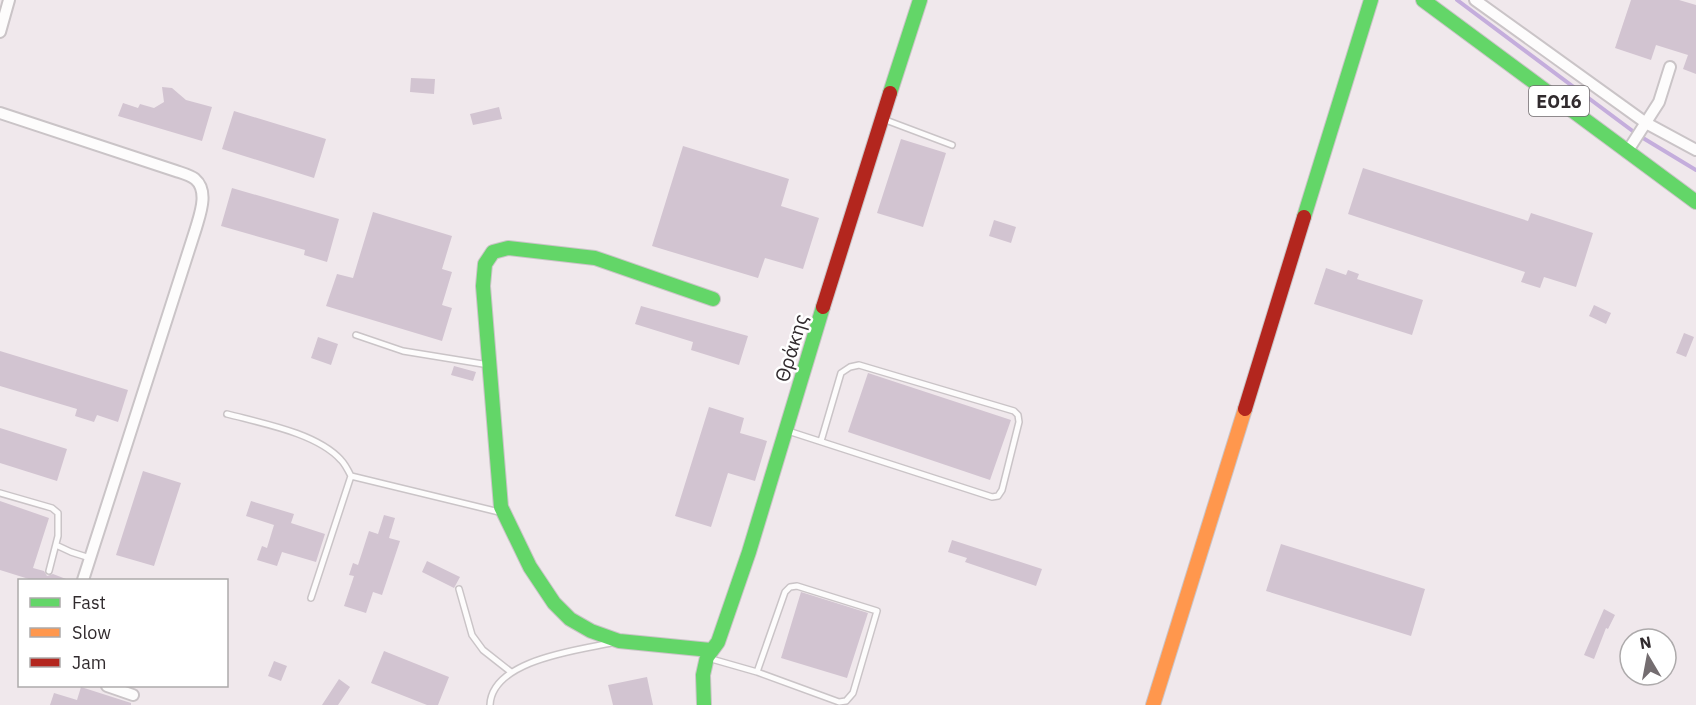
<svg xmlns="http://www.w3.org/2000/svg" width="1696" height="705" viewBox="0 0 1696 705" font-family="'IBM Plex Sans',sans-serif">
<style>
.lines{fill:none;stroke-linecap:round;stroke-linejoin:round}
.stream{stroke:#c4addc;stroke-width:4}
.building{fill:#d2c4d1}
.lane-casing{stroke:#cac4c7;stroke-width:8}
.street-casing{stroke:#cac4c7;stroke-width:14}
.fast-casing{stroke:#cac4c7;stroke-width:16}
.slow-casing{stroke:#cac4c7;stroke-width:16}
.jam-casing{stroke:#cac4c7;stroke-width:16}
.lane{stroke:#fdfcfc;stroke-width:5}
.street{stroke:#fdfcfc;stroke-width:10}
.fast{stroke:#63d668;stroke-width:14}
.slow{stroke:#ff974d;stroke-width:14}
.jam{stroke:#b3261e;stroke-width:14}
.labels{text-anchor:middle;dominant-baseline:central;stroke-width:5;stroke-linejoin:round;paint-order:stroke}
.shield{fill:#fff;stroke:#6f6b6d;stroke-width:1.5}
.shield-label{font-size:18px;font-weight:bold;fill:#312b2e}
.street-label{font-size:20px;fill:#312b2e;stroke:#fff}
</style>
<rect width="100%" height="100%" fill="#f0e8ec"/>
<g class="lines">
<path class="stream" d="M1457,0L1638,135L1696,170"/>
</g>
<path class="building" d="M1631,0H1679L1696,5V74L1683,69L1688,55L1656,45L1651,60L1615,48Z
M411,78L435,79L434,94L410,92Z
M162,87L172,88L186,100L212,107L202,141L118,116L123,103L138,108L140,104L154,108L164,102Z
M499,107L502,119L473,125L470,114Z
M234,111L326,139L314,178L222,149Z
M901,139L946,153L923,227L877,213Z
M683,146L789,179L781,206L819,218L803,269L765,258L758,278L652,246Z
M1363,168L1528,221L1531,213L1593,233L1576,287L1544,277L1540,288L1521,282L1525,272L1348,214Z
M232,188L339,219L327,262L304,255L305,250L221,226Z
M373,212L452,236L442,269L452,272L442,305L452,308L442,341L326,306L337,274L353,278Z
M994,220L1016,227L1011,243L989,236Z
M1326,268L1346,275L1348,270L1359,274L1357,279L1423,300L1412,335L1314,304Z
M1594,305L1611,313L1606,324L1589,316Z
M641,306L748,336L739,365L691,350L693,342L635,324Z
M1684,333L1694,337L1686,357L1676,353Z
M318,337L338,344L331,365L311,358Z
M0,351L128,390L118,422L97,415L94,422L75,416L77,409L0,386Z
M454,366L476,372L473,381L451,375Z
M868,373L1011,420L990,480L848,432Z
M709,407L744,418L740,433L767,441L755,481L728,473L711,527L675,516Z
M0,428L67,449L57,481L0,463Z
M143,471L181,483L154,566L116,555Z
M0,501L49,518L33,568L44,571L47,576L53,574L66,579L65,580H32L0,570Z
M251,501L294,514L291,523L325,534L316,562L282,552L277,566L257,560L262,546L267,548L274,525L246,516Z
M384,515L395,518L389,538L400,541L382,595L373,592L366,613L344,606L354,576L349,575L353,563L358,565L369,531L378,534Z
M952,540L1042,569L1036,586L965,562L967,558L948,552Z
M1281,544L1425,589L1411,636L1266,591Z
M427,561L460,577L454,588L422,572Z
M801,592L868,613L847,678L781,658Z
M1604,609L1615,615L1608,629L1606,628L1594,659L1584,655Z
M384,651L449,677L438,705H427L371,683Z
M274,661L287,666L281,681L268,676Z
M647,677L653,705H613L608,685Z
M339,679L350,687L338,705H322Z
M81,687L131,703V705H50L54,693L77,700Z"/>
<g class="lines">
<g class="lane-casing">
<path id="lane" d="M883,119L952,145
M356,335L403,351L489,365
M227,414C261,423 317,433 341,460C345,464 348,470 351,476L499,512
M788,431L992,497L998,496L1002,490L1019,422L1018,415L1014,411L859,365L850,367L841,373L821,441
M0,493L52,508L58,513V536L49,571
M56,545L71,552L90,558
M459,589L472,635L483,650L511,672
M311,598L351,476
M708,658L757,672L839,702L846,701L853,693L877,611L797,586L790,587L785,592L757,672
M490,705C492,660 578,650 611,643"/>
</g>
<g class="street-casing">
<path id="street" d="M1475,0L1646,123L1696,150
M0,32L9,0
M0,113L176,171C182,173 190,175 195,179C209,191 200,214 196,228L83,580
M1627,152L1659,102L1670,67
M107,686L133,695"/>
</g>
<g class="fast-casing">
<path id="fast" d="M1423,0L1696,202
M890,93L920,0
M1304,217L1371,0
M710,650L619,641L591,631L570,619L554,603L530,567L501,507L483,286L485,264L493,252L508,248L595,258L713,299
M704,705L703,675L707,657L718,642L749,552L823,307"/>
</g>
<g class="slow-casing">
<path id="slow" d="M1153,705L1245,409"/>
</g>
<g class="jam-casing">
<path id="jam" d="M823,307L890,93
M1245,409L1304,217"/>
</g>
<use href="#lane" class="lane"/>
<use href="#street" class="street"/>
<use href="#fast" class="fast"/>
<use href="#slow" class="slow"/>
<use href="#jam" class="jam"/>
</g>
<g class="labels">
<rect class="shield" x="1529" y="86" width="60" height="30" rx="4.5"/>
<g class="shield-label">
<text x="1559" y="101">ΕΟ16</text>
</g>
<g class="street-label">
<text transform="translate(791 348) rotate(-73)">Θράκης</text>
</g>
</g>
<rect x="18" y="579" width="210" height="108" fill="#ffffff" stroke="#adaaab" stroke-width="1.5"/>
<rect x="30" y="598" width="30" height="9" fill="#63d668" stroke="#adaaab" stroke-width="1.5"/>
<text x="72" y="609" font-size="18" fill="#312b2e">Fast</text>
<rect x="30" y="628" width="30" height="9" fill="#ff974d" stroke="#adaaab" stroke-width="1.5"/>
<text x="72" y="639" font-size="18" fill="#312b2e">Slow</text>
<rect x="30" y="658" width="30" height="9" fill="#b3261e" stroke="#adaaab" stroke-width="1.5"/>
<text x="72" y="669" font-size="18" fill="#312b2e">Jam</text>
<g transform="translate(1648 657) rotate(350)"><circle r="28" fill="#ffffff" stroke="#adaaab" stroke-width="1.5"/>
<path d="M0-4.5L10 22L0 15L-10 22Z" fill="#746d70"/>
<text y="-9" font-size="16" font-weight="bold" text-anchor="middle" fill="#312b2e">N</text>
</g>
</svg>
